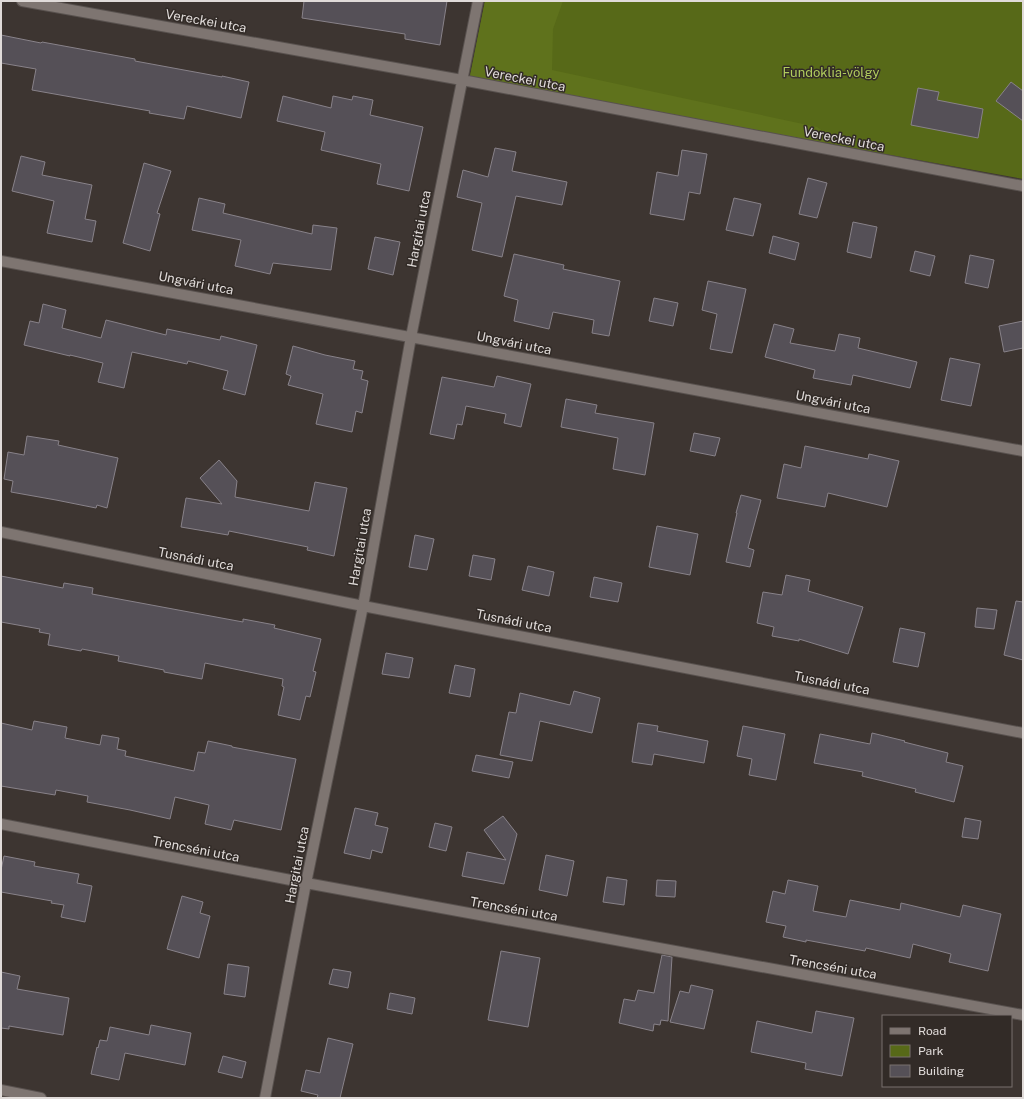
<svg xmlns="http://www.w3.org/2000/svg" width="1024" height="1099" viewBox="0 0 1024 1099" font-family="'Public Sans',sans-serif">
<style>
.green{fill:#576918}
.forest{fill:#5f721c}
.building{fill:#555057;stroke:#888289}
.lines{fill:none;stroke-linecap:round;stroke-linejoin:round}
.minor-casing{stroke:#59524f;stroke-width:12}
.minor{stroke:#7e7571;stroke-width:10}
.labels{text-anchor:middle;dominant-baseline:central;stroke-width:3;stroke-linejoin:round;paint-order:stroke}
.street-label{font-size:13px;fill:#e0dbd9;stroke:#322b27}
.park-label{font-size:13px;fill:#b0cc5d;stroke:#322b27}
</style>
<rect width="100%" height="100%" fill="#3d3531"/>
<path class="green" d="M485,1H1023V179L885,154L470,76Z"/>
<path class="forest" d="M485,1H563L553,29L552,70L817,127L824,132L825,143L470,76Z"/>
<path class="building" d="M304,1H447L440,45L405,39V34L302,18Z
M1,35L41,43L42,42L135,59V61L222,77V76L249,82L241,118L187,106L184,119L149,113L150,111L32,90L36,69L1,63Z
M1011,82L1023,91V121L996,101Z
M918,88L939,92L937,100L983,109L978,138L911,125Z
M283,96L331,108L333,96L352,100L353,96L373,100L370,115L423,127L409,191L377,184L381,164L321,150L325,132L277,121Z
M495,148L516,152L512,171L567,182L562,205L516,196L502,257L472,250L482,203L457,197L463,170L488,177Z
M682,150L707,154L700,194L689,192L684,220L650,214L657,172L678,176Z
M21,156L45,162L42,175L92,185L85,219L96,221L92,242L47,233L54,201L12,191Z
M144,163L171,171L157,213L160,214L150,251L123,243Z
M808,178L827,183L817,218L799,214Z
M199,198L225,204L223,213L312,234L313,225L337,228L331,270L273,263L270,274L235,266L241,240L192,230Z
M734,198L761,204L753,236L726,230Z
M853,222L877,227L871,258L847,252Z
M773,236L799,243L795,260L769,253Z
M375,237L400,242L393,275L368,269Z
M915,251L935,256L930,276L910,271Z
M514,254L564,265L563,269L620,281L609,336L592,333L594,320L553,312L549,329L514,321L518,300L504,296Z
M970,255L994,260L988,288L965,283Z
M708,281L746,289L732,353L710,349L717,314L702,310Z
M654,298L678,303L673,326L649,321Z
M43,304L66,310L62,328L101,338L106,320L166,335L167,329L220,340L221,336L257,345L245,395L223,389L228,371L188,361L187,364L132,352L124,388L98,382L103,363L70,355V356L24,345L30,321L39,323Z
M1023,321V348L1004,352L999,326Z
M774,324L794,329L790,343L835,351L839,334L860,338L858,348L917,362L910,388L853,375L851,385L813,378L815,370L765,357Z
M293,346L325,355L355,361L353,369L363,371L361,379L368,381L362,413L356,411L352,432L316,424L323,394L288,385L291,376L286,374Z
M950,358L980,364L971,406L941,400Z
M497,376L531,384L521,427L504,423L506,414L466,406L462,425L457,424L454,439L430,434L442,377L494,387Z
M566,399L597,405L595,413L654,423L645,475L613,469L618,438L561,427Z
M694,433L720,438L715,456L690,451Z
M27,436L59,441L58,445L118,458L107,508L97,505L96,508L56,500L11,492L13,481L4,479L8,452L24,455Z
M805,446L868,459L869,454L899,461L887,507L828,493L825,507L777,498L784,464L801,468Z
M219,460L237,481L235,497L309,511L315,482L347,488L334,556L307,550L308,547L229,531L228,535L181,527L186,498L222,504L200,478Z
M741,495L761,500L748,548L754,550L750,567L726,562L737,513H736Z
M657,526L698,534L690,575L649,567Z
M415,535L434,539L427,570L409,567Z
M473,555L495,559L491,580L469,576Z
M528,566L554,572L549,596L522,590Z
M786,575L810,580L808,591L863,607L848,654L799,639V641L772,636L774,627L757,623L763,592L782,595Z
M1,576L63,588L64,583L93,588L92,594L243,622V619L275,625L274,628L321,639L313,671L316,672L310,697L306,696L300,720L278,715L284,687L282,686L283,679L205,663L202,679L164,672V670L118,661L119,656L82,649L81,651L48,645L50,634L39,632L40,629L1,622Z
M594,577L622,583L618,602L590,597Z
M1016,601L1023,602V660L1004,655Z
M977,608L997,610L994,629L975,627Z
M900,628L925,633L918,667L893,662Z
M386,653L413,658L409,678L382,674Z
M455,665L475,669L470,697L449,693Z
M574,691L600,698L592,733L540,721L532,761L500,755L509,712L516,713L520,693L570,705Z
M34,721L67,727L65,738L100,745L102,735L119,738L117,749L126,751L125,756L194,771L198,752L205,753L208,741L232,746V747L296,759L281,830L234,820L231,830L205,824L209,805L175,797L170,819L130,810L87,802L88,796L56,790L55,795L1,786V723L32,730Z
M638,723L658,726L657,731L708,741L704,763L654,754L652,765L632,762Z
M743,726L785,734L776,780L749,775L752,759L737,756Z
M872,733L905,741L904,742L948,753L946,762L963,766L954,802L915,792L916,789L862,776L863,772L814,763L820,734L870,744Z
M476,755L513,762L509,778L472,771Z
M355,808L378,813L375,825L388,828L382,853L372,850L370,859L344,853Z
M503,816L517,834L504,884L462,876L467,852L506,860L484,830Z
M965,818L981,821L978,839L962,837Z
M435,823L452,827L446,851L429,847Z
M546,855L574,861L567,896L539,890Z
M4,856L35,862L34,866L79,874L77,883L92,886L85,922L61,917L64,905L51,903L52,901L1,892V870Z
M607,877L627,880L624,905L603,902Z
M657,880L676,881L675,897L656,896Z
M788,880L818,886L813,911L846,917L850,900L900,910L901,903L960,917L963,905L1001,914L988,971L949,962L951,954L913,944L910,958L866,948L865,951L806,940V942L783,937L786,926L766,922L773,891L785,894Z
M182,896L203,902L200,913L210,916L199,958L167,949Z
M501,951L540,958L528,1027L488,1020Z
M662,955L672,957L668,1021L661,1020L660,1025L654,1024L653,1031L619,1023L624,999L635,1001L638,990L654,993Z
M228,964L249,967L245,997L224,994Z
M333,969L351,972L348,988L329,984Z
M1,972L20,976L17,989L69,998L63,1035L9,1026V1029L1,1028Z
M691,985L713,990L704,1029L670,1022L680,991L689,993Z
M390,993L415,998L412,1014L387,1009Z
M816,1011L854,1018L842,1076L805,1069L806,1063L751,1052L757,1021L812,1033Z
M151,1025L191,1033L185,1065L125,1053L119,1080L91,1074L97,1047L98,1048L100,1040L107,1041L110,1027L149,1035Z
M328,1038L353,1044L340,1098H317L318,1095L301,1091L306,1070L320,1073Z
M223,1056L246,1062L242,1078L218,1072Z"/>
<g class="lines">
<g class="minor-casing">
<path id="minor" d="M22,1L462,80L1023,186
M1,261L1023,451
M1,532L363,606L1023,733
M1,824L306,883L1023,1015
M1,1090L41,1098
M265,1098L306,883L363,606L411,337L478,1"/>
</g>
<use href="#minor" class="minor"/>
</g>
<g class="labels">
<g class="street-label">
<text transform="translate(206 21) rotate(10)">Vereckei utca</text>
<text transform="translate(525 79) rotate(11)">Vereckei utca</text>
<text transform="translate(844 139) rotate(11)">Vereckei utca</text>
<text transform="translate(419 229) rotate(-79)">Hargitai utca</text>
<text transform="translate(196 283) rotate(11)">Ungvári utca</text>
<text transform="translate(514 343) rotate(11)">Ungvári utca</text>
<text transform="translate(833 402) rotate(11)">Ungvári utca</text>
<text transform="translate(360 547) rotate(-80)">Hargitai utca</text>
<text transform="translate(196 559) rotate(11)">Tusnádi utca</text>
<text transform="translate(514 621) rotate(11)">Tusnádi utca</text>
<text transform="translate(832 683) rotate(11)">Tusnádi utca</text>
<text transform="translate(196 849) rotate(11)">Trencséni utca</text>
<text transform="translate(297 865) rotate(-79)">Hargitai utca</text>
<text transform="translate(514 909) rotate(10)">Trencséni utca</text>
<text transform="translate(833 967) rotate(10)">Trencséni utca</text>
</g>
<g class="park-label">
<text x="831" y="72">Fundoklia-völgy</text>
</g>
</g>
<rect width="1024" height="1099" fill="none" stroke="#e0dbd9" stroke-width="4"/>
<rect x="882" y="1015" width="130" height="72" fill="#322b27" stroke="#78716e"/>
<rect x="890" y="1028" width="20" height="6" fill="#7e7571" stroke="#78716e"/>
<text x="918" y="1035" font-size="12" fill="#e0dbd9">Road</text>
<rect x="890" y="1045" width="20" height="12" fill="#576918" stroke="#78716e"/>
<text x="918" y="1055" font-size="12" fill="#e0dbd9">Park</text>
<rect x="890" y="1065" width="20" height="12" fill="#555057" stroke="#78716e"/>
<text x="918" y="1075" font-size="12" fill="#e0dbd9">Building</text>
</svg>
